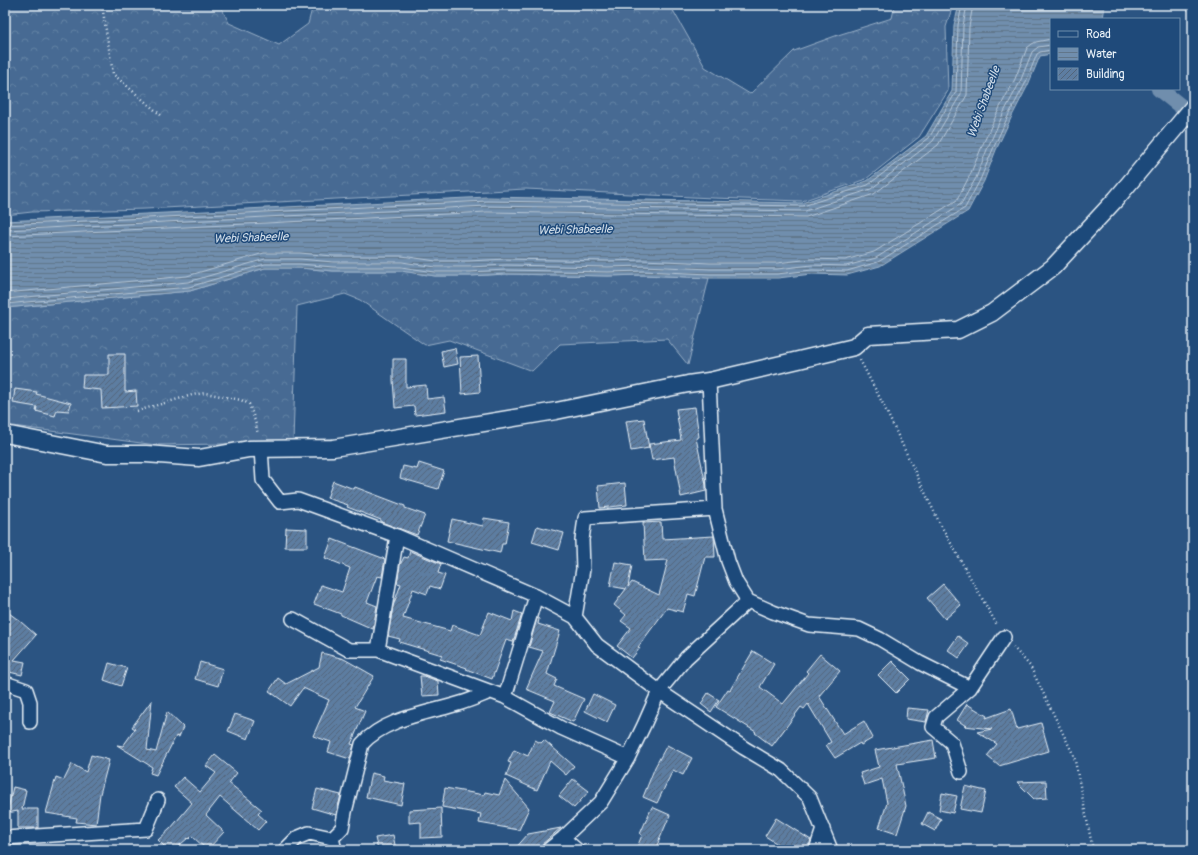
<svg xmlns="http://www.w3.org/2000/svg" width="1198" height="855" viewBox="0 0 1198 855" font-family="Pangolin,sans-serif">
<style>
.forest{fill:url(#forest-crowns);stroke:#98aec6}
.water{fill:url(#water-rules);stroke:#a0b6cb}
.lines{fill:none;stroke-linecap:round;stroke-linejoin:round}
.shore{stroke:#b8c9da;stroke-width:1}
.canal{stroke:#708ead;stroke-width:16}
.building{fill:url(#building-hatch);stroke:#e8f1f8}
.minor-casing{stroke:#e8f1f8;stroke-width:16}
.tertiary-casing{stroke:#e8f1f8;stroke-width:19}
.path{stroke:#e8f1f8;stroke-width:2.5;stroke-dasharray:1 3;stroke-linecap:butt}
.minor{stroke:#1f4a7a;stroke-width:13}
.tertiary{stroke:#1f4a7a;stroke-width:16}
.labels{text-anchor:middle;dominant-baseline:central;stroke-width:3;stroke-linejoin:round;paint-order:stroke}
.water-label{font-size:12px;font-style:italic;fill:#d0dde9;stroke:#1f4a7a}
</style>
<defs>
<pattern id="forest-crowns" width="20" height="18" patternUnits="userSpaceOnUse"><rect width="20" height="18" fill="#476b93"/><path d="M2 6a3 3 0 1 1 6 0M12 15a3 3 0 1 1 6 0" fill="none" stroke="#6281a3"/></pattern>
<pattern id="water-rules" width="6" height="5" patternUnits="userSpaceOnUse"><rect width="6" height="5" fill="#708ead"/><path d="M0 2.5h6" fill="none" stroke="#61768a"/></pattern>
<pattern id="building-hatch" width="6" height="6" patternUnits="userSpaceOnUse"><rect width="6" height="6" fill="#5d7da1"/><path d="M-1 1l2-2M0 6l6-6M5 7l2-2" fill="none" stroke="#53657a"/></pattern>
</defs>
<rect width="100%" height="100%" fill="#2b5482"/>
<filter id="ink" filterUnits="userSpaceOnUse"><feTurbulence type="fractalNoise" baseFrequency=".025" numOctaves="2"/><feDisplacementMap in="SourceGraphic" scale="8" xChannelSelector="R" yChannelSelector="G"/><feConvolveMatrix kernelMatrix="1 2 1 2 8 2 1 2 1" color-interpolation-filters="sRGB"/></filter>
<g filter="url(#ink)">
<path class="forest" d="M5,5H220L229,23L279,45L308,24L313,5H670L705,67L750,94L794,51L838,35L892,18L895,5H953L946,27L948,91L919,137L866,179L802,201L713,198L526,189L145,209L32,212L5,215Z
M265,268H300L333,271H401L435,276H470L506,274L608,276L643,275L709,278L688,365L667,339L560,344L532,371L449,340L425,345L360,300L345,294L297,306L293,443L156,445L5,425V308L190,291Z"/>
<path class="water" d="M959,5H1105L1103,19H1051V54L1040,56L1028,85L1012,116L996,150L984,181L968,211L880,266L847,275L812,274L778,278H709L643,275L608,276L506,274L470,276H435L401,271H333L300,268H265L190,291L5,308V221L487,197L802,203L867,181L926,136L952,91L954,25Z"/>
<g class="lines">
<path class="shore" d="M5,225L487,201L803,206L868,185L929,138L956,92L958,25L962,5
M5,230L487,206L805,211L871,189L933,141L961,94L963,26L967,5
M5,236L487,212L806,217L874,194L938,145L967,95L969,27L973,5
M5,293L187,276L264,253H300L333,256H402L436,261H469L506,259L608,261L643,260L710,263H777L811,259L845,260L874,252L957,200L970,175L983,144L999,109L1015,79L1027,48L1032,44L1036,42L1051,39
M5,299L188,282L265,259H300L333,262H402L436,267H470L506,265L608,267L643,266L710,269H777L812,265L846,266L876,258L961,204L976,178L988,147L1004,112L1020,82L1032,52L1038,47L1051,45
M5,304L189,287L265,264H300L333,267H401L435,272H470L506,270L608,272L643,271L710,274H777L812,270L847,271L878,262L965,208L980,180L993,149L1009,114L1025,84L1037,54L1040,52L1051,50"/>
<path class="canal" d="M1159,89L1193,116"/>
</g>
<path class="building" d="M455,348L458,364L444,367L441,351Z
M109,354H125V392L136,391L137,406L102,408L101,390L82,388L83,375H109Z
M478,356L480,392L462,394L460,357Z
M393,359H406V387L426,385L427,399L444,397L446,411L415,415L414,406L395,408L393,380Z
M15,389L37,392L36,394L71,403L69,411L57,410L55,416L36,411L37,407L13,403Z
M695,407L699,437L696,438L706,485V491L681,497L674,457L652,460L649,444L681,440L676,409Z
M644,419L649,448L631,451L626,421Z
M419,463L444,471L438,489L400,478L403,466L417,469Z
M333,481L354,489L355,487L405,506V508L425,515L417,535L381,522V520L347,507L348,505L327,498Z
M625,483L627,505L600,508L598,486Z
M484,518L509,522L505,544H502L500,553L447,541L452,519L483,526Z
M661,522L662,539L714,536L715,557H705L695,596L688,594L683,612L667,608L638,647L640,648L632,658L617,646L631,628L621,621L626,615L614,605L626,589L610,586L615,562L632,565L628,587L632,582L659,595L668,560L645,561L643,523Z
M537,526L564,533L559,550L532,542Z
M286,528L307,529V547H285Z
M332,539L385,559L382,577L377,576L367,602L377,606L373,629L341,615V614L314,604L321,585L342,592L350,568L325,558Z
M410,551L441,564L438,573L445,575L440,589L430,586L427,594L413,589L403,618L450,631L452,625L480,635L489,612L512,621L514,611L522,614L513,642L506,640L492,679L466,669L467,668L440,659L442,655L399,642L400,639L388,636L393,606L401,584L397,583L400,565L404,557L408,558Z
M943,584L961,605L945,619L927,598Z
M5,610L21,622L36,635L14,660L25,662L22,675L5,671Z
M537,618L539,619L538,624L560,631L547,674L557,679L554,686L584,699L573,722L550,712L555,701L526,689L543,651L529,647Z
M958,636L969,644L959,658L948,650Z
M753,651L774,664L760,687L783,704L808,673L806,671L820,654L840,671L819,696L843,734L864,721L873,738L861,745L860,743L835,758L826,745L831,742L808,704L804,709L801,707L772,746L755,733L756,732L716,707L728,689L730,690Z
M322,653L344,659L374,676L355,707L365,711L351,744L354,745L350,759L328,752L331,742L313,736L329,700L303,688L290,706L269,691L278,678L286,684L319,667Z
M892,661L910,679L896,693L878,675Z
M200,662L223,669L218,686L195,679Z
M109,663L127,668L121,686L104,680Z
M420,676H424L438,681L439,695L422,696Z
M708,693L719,700L711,712L701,704Z
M593,694L615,705L607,722L585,711Z
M152,700L147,750L156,752L167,712L183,727L179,737L176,736L156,775L150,773L152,767L117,745L123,746L135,729L132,727Z
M967,704L987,716L986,718L1011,709L1017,729L1041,723L1049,751L999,766L987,756L997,744L977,732L992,729L964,726H966L957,720Z
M907,708L929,710L926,722L906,719Z
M235,714L255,721L248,739L228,731Z
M535,740L541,743L544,740L574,766L566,775L550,761L537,790L506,776L511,763L508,762L514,750L528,756Z
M933,740L936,758L897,764L906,806L897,834L879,828L887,803L882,779L864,785L860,773L879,767L875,750Z
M667,745L692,758L683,775L673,770L657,803L643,797L655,767Z
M91,755L109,760L100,794L96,824L76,822L77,818L46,813L56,777L64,780L72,764L86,772Z
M215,755L237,773L229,783L262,810L258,814L266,821L258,830L220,797L206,815L224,832L207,850L192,836L189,839L188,838L174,850H168L158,840L171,828L192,803L174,787L183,777L200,792L216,773L206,766Z
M371,773L384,776L383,780L405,784L401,805L366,797Z
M573,779L589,791L574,808L559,796Z
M505,780L529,808L519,830L479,823L481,814L442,807L445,788L484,795L485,792L499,795Z
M1046,781L1047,798L1034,799L1017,782Z
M965,786L986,791L981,813L960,809Z
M13,787L26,790L22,809H38V828H18V811L7,813Z
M317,789L341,795L336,815L312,808Z
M942,793L957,796L953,813L939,810Z
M652,807L670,815L655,850H636L642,835L640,834Z
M441,808L442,837L421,838V822L409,823V810Z
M928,812L941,819L935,831L922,824Z
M776,818L811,840L808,850H787L765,836Z
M561,828L535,850H514L528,834Z
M393,835L396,850H378L375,838Z"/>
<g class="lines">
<g class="minor-casing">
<path id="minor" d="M709,381L715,509L728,561L736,582L748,601
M261,448L263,480L280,502L298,500L397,536L536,596L575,617L597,645L659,691L744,748L781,770L810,798L831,850
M575,617L583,569L582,540L585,518L715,509
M293,619L349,650H378L505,697L561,728L628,758
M378,650L397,536
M5,683L26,690L30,702V722
M505,697L536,596
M961,772L952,743L933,727L936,717L970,688L1004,637
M5,838L146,829L158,800
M332,838L335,850
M563,838L577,850
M285,850L297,838L309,833L332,838L342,828L345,812L362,744C385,718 429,713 461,703C471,700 480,696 490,692
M548,850L563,838L601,802L628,758L644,725L659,691L686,658L748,601L773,612L809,625L859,629L880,639L920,663L970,688
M816,850L823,829"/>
</g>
<g class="tertiary-casing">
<path id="tertiary" d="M5,434L107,454H146L199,458L249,449L333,448L556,411L688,384L709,381L854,347L868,335L958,330L992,313L1053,267L1116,199L1193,107"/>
</g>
<path class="path" d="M102,5L113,74L163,117
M860,360L883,404L939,522L997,625
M137,411L192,395L205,393L241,400L249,404L255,421L258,434
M1013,647L1030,666L1074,756L1093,850"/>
<use href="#minor" class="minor"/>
<use href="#tertiary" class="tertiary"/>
</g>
</g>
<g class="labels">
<g class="water-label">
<text transform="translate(984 102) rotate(-70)">Webi Shabeelle</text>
<text transform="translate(575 230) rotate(-1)">Webi Shabeelle</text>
<text transform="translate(251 238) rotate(-2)">Webi Shabeelle</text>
</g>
</g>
<rect width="1198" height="855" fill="none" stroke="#1f4a7a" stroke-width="20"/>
<rect x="10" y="10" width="1178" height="835" fill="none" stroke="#e8f1f8" stroke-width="1.5" filter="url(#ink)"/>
<rect x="1050" y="18" width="130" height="72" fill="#1f4a7a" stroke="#6f8dac"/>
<rect x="1058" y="31" width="20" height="6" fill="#1f4a7a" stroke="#6f8dac"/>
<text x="1086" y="38" font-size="12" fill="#e8f1f8">Road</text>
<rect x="1058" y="48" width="20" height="12" fill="url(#water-rules)" stroke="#6f8dac"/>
<text x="1086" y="58" font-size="12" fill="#e8f1f8">Water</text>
<rect x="1058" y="68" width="20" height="12" fill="url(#building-hatch)" stroke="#6f8dac"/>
<text x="1086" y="78" font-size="12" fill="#e8f1f8">Building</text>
</svg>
